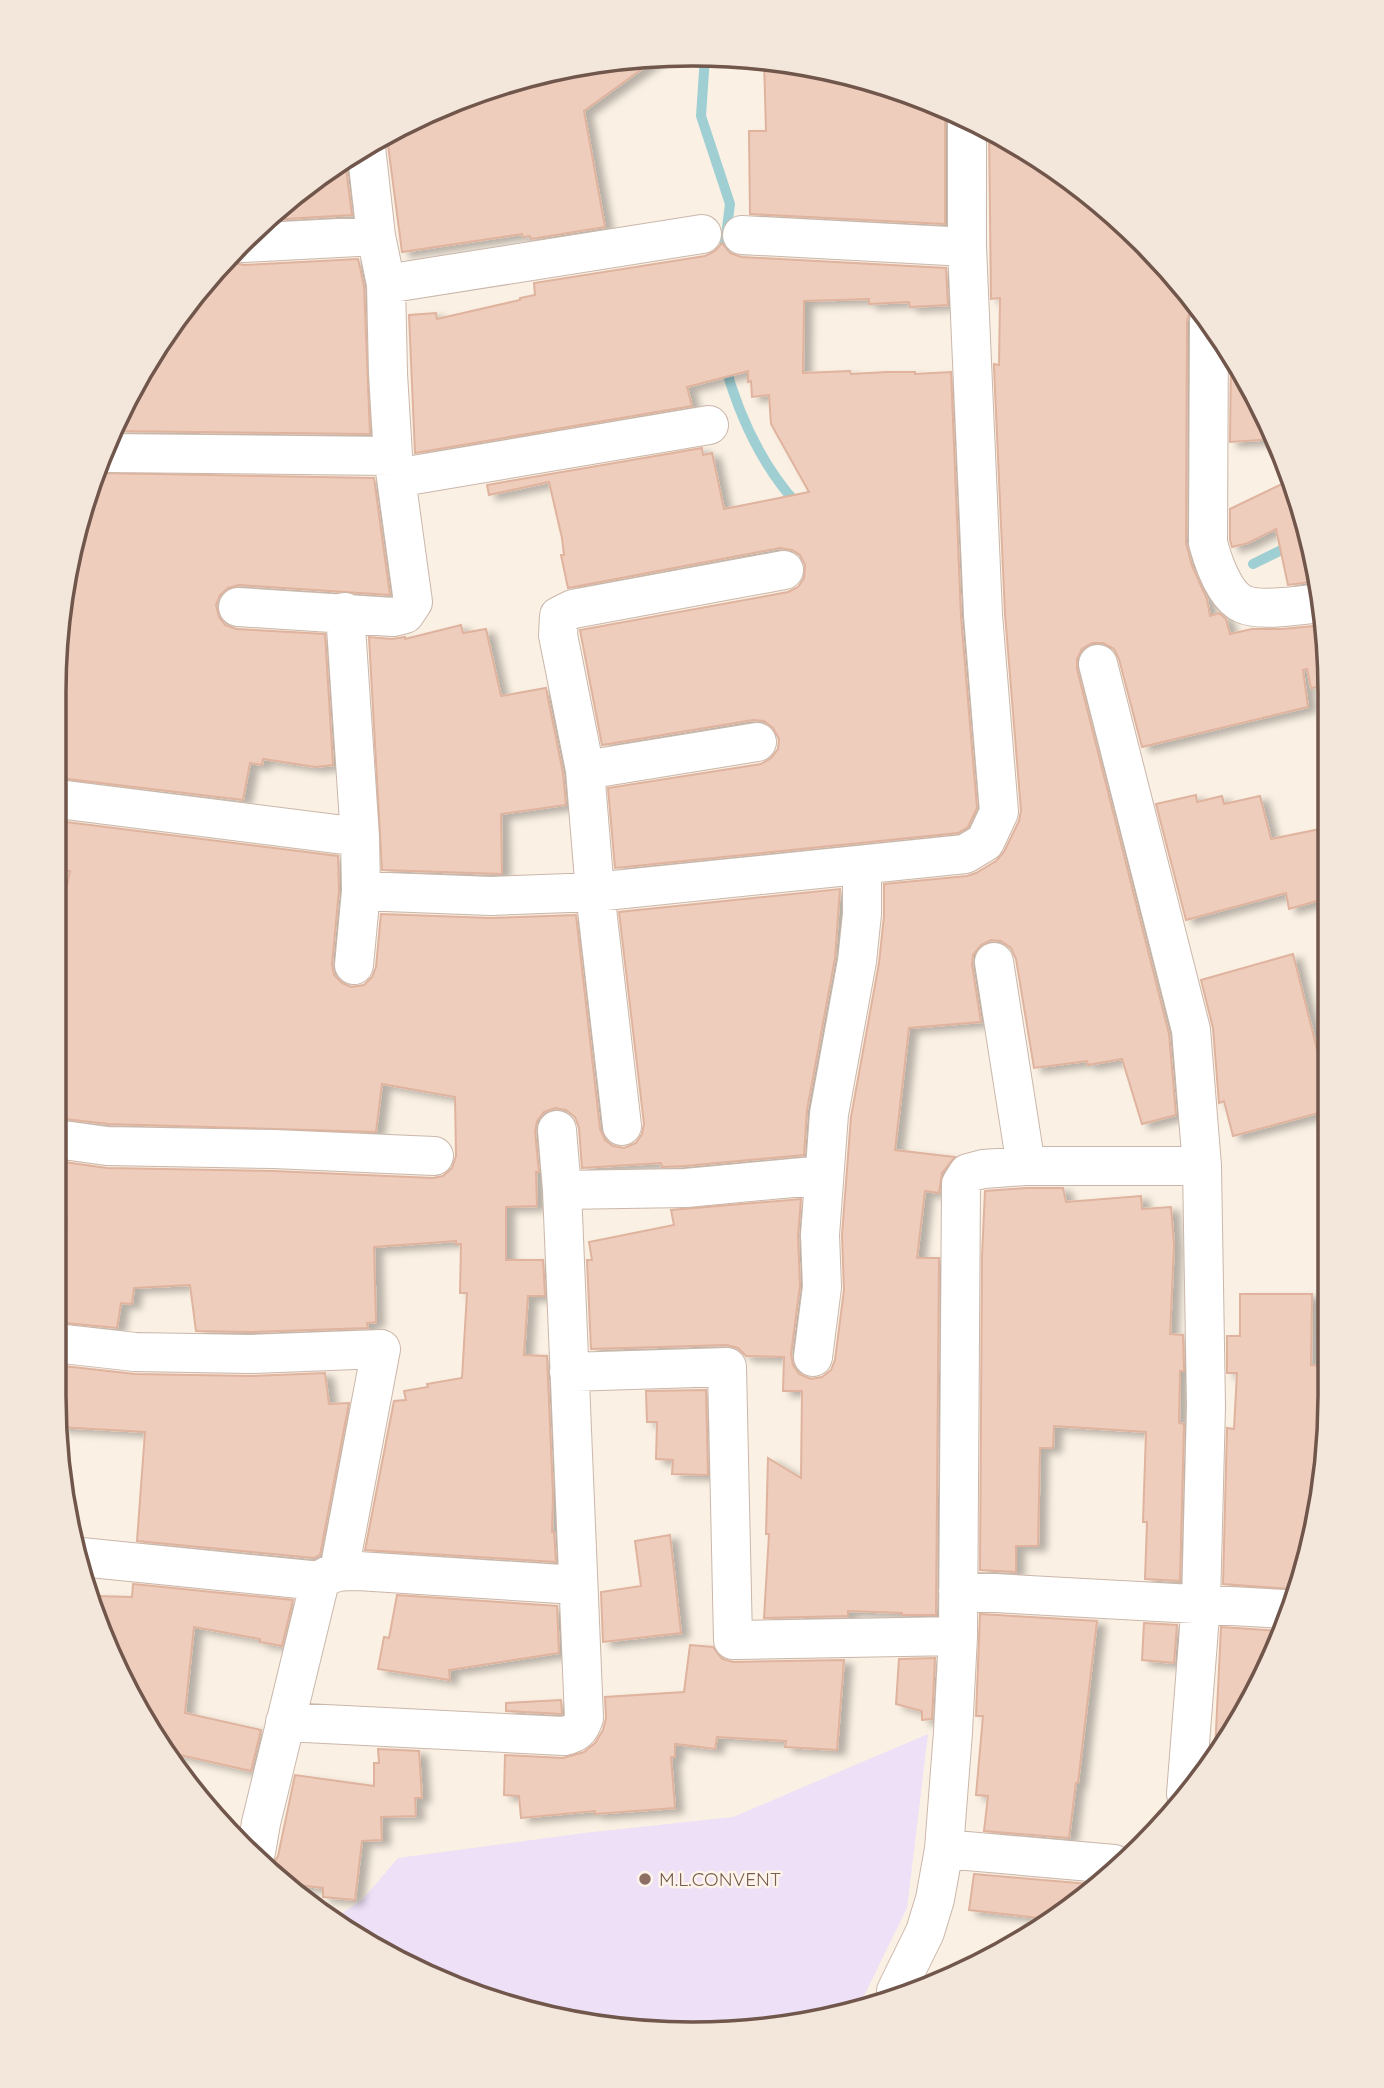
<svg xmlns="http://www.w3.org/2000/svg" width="1384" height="2088" viewBox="0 0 1384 2088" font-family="Quicksand,sans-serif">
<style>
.education{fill:#ede0f7}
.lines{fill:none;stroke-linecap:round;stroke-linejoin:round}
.stream{stroke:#a0cfd3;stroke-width:10}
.building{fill:#eecdbd;stroke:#dfb39e;stroke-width:2;filter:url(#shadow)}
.street-casing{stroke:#cbb7aa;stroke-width:40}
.street{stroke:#fff;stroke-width:38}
.education-dot{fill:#8d6e63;stroke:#fef4e9;stroke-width:2.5}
.labels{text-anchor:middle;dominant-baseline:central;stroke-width:5;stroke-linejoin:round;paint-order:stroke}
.education-label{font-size:19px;fill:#785e54;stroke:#fef4e9;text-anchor:start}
.rim{fill:none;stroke:#71564b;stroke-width:3.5}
</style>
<defs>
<filter id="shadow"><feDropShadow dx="8" dy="4.5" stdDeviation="3.5" flood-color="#0004"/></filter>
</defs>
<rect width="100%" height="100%" fill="#faf0e3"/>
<path class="education" d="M928,1734L907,1908L859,2006L817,2021L650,2032L448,1985L333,1919L362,1900L398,1858L584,1833L733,1817Z"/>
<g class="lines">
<path class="stream" d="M705,57L701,116L730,204L723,259
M724,362C738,413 762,466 798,505
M1253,564L1310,536"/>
</g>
<path class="building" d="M651,56H660L584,111L605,227L531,239L530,236L523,237L522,234L402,252L388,145L384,136L410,120L527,76Z
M764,59L776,60L837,74V81L872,82L897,88L947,111L945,120V224L750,214L749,131H766Z
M989,130L1011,140L1113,213L1197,303L1190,311L1187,321L1186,543L1192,566L1207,599L1210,616L1219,613L1226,619L1230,634L1252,629H1282L1324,625L1328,651V685L1311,688L1307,669L1303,670L1308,707L1142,747L1119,659L1114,649L1103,643H1092L1082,649L1077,659V669L1169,1034L1176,1115L1142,1124L1122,1059L1088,1065L1087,1061L1034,1068L1016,959L1011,948L1001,941L991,940L981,945L973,955L972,965L981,1022L909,1028L895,1150L955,1157L942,1173L939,1193L925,1191L917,1258H939L936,1615H902V1613L848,1611V1616L764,1618L769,1534H766L768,1458L801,1478L802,1391H783L784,1357L746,1356L738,1348L727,1345L591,1349L587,1260H592L589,1242L674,1225L671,1210L801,1199L798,1236L800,1286L791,1354L793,1365L799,1374L811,1379L822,1377L831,1370L835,1360L844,1290L842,1235L851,1117L879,963L884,916V884L967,876L976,873L996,861L1004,852L1019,821L1021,811L1005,614L994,367V364L999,365L1000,298L991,299Z
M345,160L352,215L268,220L304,186Z
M722,243L730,253L741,257L946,268L948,305L910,307L909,302L869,304V299L804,301L803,373L850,371L851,374L887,372H915V374L951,372L961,617L977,808L968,827L958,833L615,868L608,788L761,764L771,758L778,749L779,739L773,728L764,721L753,720L602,745L580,630L788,592L798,587L804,578L805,565L800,555L792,550L780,548L568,588L561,555H564L562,538L549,482L489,495L487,485L702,448L703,455L712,453L724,509L809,492L771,424L769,395L752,397L751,381L748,382V371L687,387L692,406L415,453L409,315L436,313L437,319L520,300V298L535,295L534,283L705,256L715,251Z
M227,258L234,263L244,265L358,259L364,286L370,434L114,431L120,410L213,271Z
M1231,356L1264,410L1275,439L1230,442Z
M101,473L374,478L390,595L239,585L228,588L220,595L216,605L219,617L225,625L236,629L325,634L333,765L315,767L263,759L262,765L250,763L243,800L59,778L60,608Z
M1290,480L1308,527L1317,581L1288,585L1276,529L1248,543L1232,547L1230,540V509Z
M461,625L463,633L486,629L501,696L546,688L563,773L566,805L501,814L502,874L382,870L369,637L392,639L405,637V639Z
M1196,795L1197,802L1222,796L1224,804L1260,796L1271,839L1320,829L1321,837L1327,836V898L1289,909L1286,893L1186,920L1156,804Z
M58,821L338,856L339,890L332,964L334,975L342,983L351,987L364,985L372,977L376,967L381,914L490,918L576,915L600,1129L605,1140L613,1146L624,1148L636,1143L642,1134L644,1124L619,912L840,889L835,958L807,1110L804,1155L685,1166L662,1167L661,1163L582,1168L579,1128L575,1117L566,1110L555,1108L544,1112L537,1121L535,1132L539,1172H536L537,1206L506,1207V1260H543L545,1296H528L524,1355L547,1356L553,1495L552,1532H554L556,1562L365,1550L394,1401L406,1400L404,1391L428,1387L427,1384L462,1378L467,1293H460L461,1244H456V1241L374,1247L376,1322L367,1323L368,1328L251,1332L196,1331L190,1285L134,1288L132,1304L121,1303L117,1328L55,1322V1292H59L67,1221L55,1219L56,1161L107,1168L273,1171L433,1178L443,1176L452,1168L456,1156L455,1097L382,1084L376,1132L109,1124L56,1118L58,927L70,871L58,869Z
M1293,954L1322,1069L1326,1068V1111L1233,1136L1224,1101L1219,1103L1213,1028L1201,980Z
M1027,1188H1063L1066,1202L1141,1196L1142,1209L1171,1207L1174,1245L1170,1334L1183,1335L1184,1371H1180L1179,1423L1184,1424L1180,1581L1145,1579L1147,1522H1143L1146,1432L1054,1426L1053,1448H1040L1038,1546H1016V1572L980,1570L982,1256L985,1191Z
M1240,1294H1312L1311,1365L1325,1366L1324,1480L1291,1589L1223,1584L1227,1428L1234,1429L1237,1373H1227V1336H1240Z
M54,1365L135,1374L252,1376L325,1373L329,1404L349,1403L320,1555L314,1558L137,1541L145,1432L59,1427L54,1396Z
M706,1390L708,1475L672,1474L673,1460L656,1459L657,1422H647L646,1391Z
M670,1535L681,1633L603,1642L601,1592L641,1586L635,1541Z
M133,1584L293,1600L282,1646L260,1642V1639L194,1627L185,1713L261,1730L251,1771L162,1751L95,1615V1596L132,1597Z
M397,1595L557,1606L559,1653L449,1670L450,1680L378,1669L384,1637L389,1638Z
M980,1614L1097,1621L1078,1783H1076L1069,1838L984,1831L988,1796L976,1795L983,1716H976Z
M1144,1623L1177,1625L1174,1663L1142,1660Z
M1221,1627L1278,1631L1264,1678L1215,1752Z
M690,1645L713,1647L722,1659L733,1662L844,1660L837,1750L785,1747L786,1741L717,1737L715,1749L675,1744V1757H671L675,1808L595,1814V1811L521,1818L519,1796L504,1795L505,1755L563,1758L584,1752L595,1743L603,1730L606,1718L605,1697L684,1692Z
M935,1658L932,1719L922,1720V1711L896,1704L899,1659Z
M561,1700L562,1714L506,1711V1703Z
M378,1749L419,1751L422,1798H415L416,1816L381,1817L382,1840L362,1841L355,1900L323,1897V1888L287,1884L271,1867L278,1856L295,1775L374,1786V1763H379Z
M974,1874L1090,1884L1047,1919L969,1910Z"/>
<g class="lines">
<g class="street-casing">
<path id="street" d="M742,235L967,247
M243,243L376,236
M386,284L702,234
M1209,321L1208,543C1213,561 1224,596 1243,604C1260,612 1301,605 1321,603
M107,453L393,456
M396,478L709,425
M238,607L393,617L405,614L413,602L393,456L388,374L386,284L376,236L366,147
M345,612L360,837L361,891L354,965
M1098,664L1191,1030L1202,1166L1206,1406L1201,1603L1186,1794
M585,770L757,742
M58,799L360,837
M361,891L491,896L595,892L965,854L985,842L999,812L983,615L967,247V120
M994,962L1026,1166
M622,1126L595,892L585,770L558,635L559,616L573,609L784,570
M56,1139L107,1146L274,1149L434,1156
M562,1190L686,1188L824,1175
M55,1343L135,1352L251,1354L381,1349L339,1571
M813,1357L822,1287L820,1235L829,1114L857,961L862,914V865
M569,1372L727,1367L733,1640L958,1636
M81,1557L320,1581
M958,1591L1285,1609
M285,1722L564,1736C576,1733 580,1730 584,1718L562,1190L557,1130
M944,1849L1114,1864
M256,1852L261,1823L320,1581C331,1571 343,1571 358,1571L577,1585
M896,1991L925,1932L935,1899L944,1849L953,1732L958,1636L961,1184L968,1173L983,1169L1026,1166H1202"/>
</g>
<use href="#street" class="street"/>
</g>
<circle class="education-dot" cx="645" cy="1879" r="7"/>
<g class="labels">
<g class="education-label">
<text x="659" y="1879">M.L.CONVENT</text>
</g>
</g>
<path d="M0 0H1384V2088H0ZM692 66H692A626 626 0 0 1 1318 692V1396A626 626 0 0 1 692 2022H692A626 626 0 0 1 66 1396V692A626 626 0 0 1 692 66Z" fill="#f3e7dc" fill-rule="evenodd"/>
<path class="rim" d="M692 66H692A626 626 0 0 1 1318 692V1396A626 626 0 0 1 692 2022H692A626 626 0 0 1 66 1396V692A626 626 0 0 1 692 66Z"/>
</svg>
